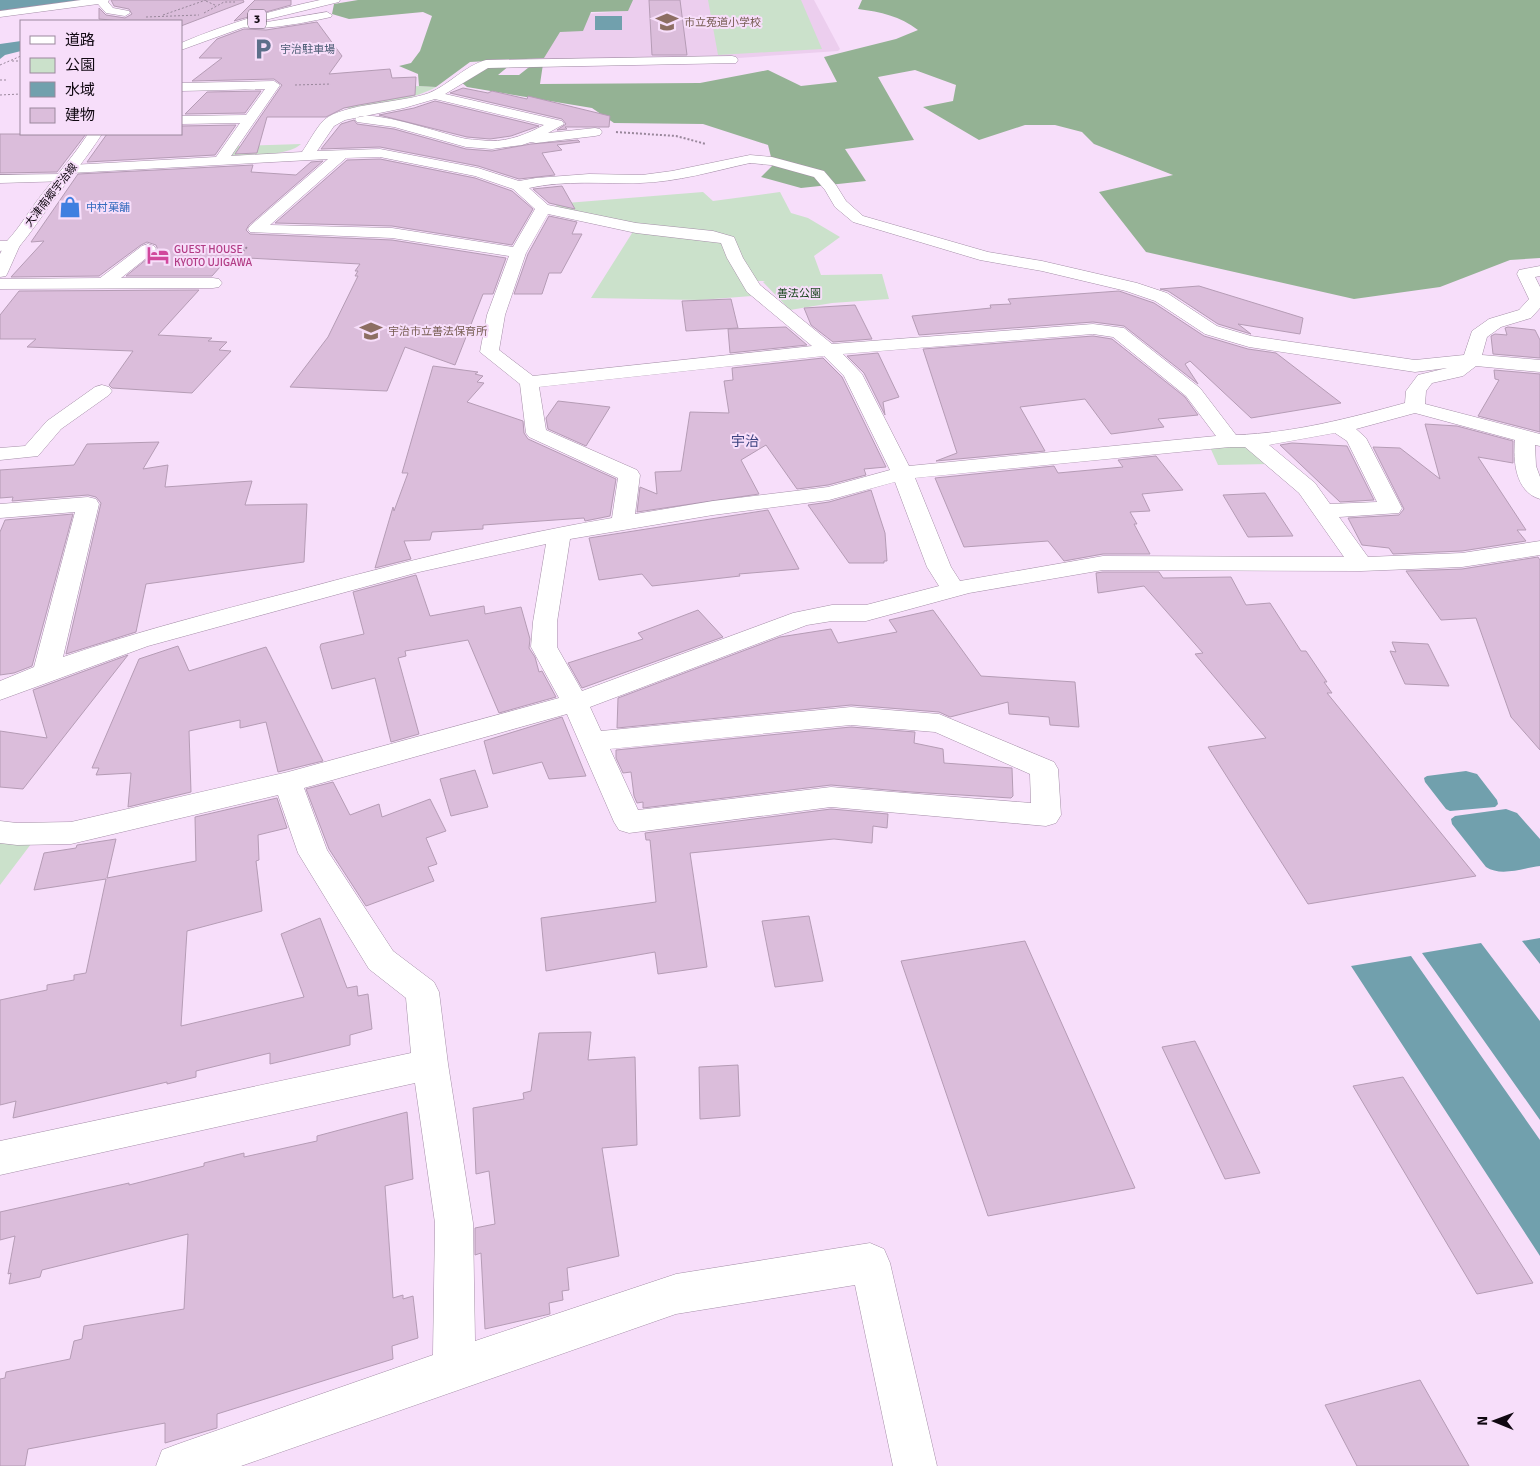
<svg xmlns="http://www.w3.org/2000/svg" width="1540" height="1466" viewBox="0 0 1540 1466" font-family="Signika,'Noto Sans JP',sans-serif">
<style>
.built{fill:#ecceee}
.green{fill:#cbe1cb}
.forest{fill:#94b294}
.water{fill:#71a0ad}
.building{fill:#dbbddb;stroke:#b59cb5}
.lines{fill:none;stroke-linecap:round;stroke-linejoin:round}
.minor-casing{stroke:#a58fa8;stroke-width:1}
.major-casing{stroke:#a58fa8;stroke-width:1}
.path-far1{stroke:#99879b;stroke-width:1;stroke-dasharray:2 2;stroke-linecap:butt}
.path{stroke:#99879b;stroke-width:2;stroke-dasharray:2 2;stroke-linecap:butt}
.minor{fill:#fff;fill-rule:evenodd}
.major{fill:#fff;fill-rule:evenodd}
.labels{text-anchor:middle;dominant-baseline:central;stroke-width:4;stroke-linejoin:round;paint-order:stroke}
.far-education-label{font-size:11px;fill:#785e54;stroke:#f7defa;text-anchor:start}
.far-service-label{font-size:11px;fill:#4e5e75;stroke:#f7defa;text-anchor:start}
.far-street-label{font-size:11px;fill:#100811;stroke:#f7defa}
.far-shop-label{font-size:11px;fill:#366cbe;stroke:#f7defa;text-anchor:start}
.far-hotel-label{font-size:11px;fill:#b23c85;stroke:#f7defa;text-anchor:start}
.far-park-label{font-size:11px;fill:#1d4920;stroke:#f7defa}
.shield{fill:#f7defa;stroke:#554857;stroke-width:1}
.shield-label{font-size:12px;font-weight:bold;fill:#100811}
.far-quarter-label{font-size:14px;fill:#3c437f;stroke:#f7defa}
</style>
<rect width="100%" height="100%" fill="#f7defa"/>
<path class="built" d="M627,0H814L840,49L838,51L724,59L529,60L557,31L585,14L625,11Z"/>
<path class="green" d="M708,0H801L822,49L718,55Z
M419,86L436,87C420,97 363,111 345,108C342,107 337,104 334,103L338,90Z
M301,144C287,157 250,154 231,156L237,146Z
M703,192L713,201L780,192L791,213L808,218L840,237L814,256L821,275L882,274L889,299L832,303L790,310L763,282L765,281H755L733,241L640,225L560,208L554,204Z
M634,230L725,242L752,296L700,300L591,298Z
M1209,445H1244L1270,464L1218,465Z
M0,841L31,844L0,885Z"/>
<path class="forest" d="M358,0H633L628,11L591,12L583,31L560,32L544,58L470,62L436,87L419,86L418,74L399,66L411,63L420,51L432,16L423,12L349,19L332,14L334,4Z
M862,0H1540V258L1510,260L1440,287L1354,299L1146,252L1099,192L1173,175L1094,144L1082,132L1055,125H1025L979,140L923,107L953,101L956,85L915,70L878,77L914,140L845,149L866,181L801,188L761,177L773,165L768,145L703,124L614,123L592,108L467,87L461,82L490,66L510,65L498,75H519L533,64H543L540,84L700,83L768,70L801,86L837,82L824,57L896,39L918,30C900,16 881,12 858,9Z"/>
<path class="water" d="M0,0H92L0,12Z
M595,16H622V30H595Z
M21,41V51L5,55L0,59V44Z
M1466,771L1477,774L1497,800L1498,804L1495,807L1450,811L1446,809L1425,782L1424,778L1427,776Z
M1506,809L1517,813L1540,839V866C1523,868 1501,877 1486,867L1452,824L1451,819L1455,816Z
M1540,938V964L1522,941Z
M1481,943L1540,1021V1120L1422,953Z
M1411,956L1540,1140V1256L1351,966Z"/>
<path class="building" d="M111,0H243L244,2L181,26V21H123L99,19V8L106,15L125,18L132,14L129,9L114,6Z
M255,0H291V5L234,21Z
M649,0H680L687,55H652Z
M317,22L342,56L329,74L390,69L392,78L416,77L415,95L359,105L344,108L326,117H267L257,153L235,154L282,85L274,79L192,81L222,58H199L217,39L244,29L266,30Z
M463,88L488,93L492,91L527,99L528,96L610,116L609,127H565L567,129L557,130L566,124L562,119L450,93Z
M261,91L245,113L185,114L207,92Z
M435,101L539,126L511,136L490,139L467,137L379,115L414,108Z
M354,120L357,124L394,129L466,149L492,151L531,144L578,140L580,142L557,145L562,150L542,153L555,175L519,179L478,166L380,147L321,149L341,124Z
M236,125L215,155L87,162L107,134H181V126Z
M0,134H86L57,172L0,173Z
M380,159L475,178L512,191L533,209L512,245L392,226L275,223L347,160Z
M323,161L249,225L246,230L250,234L392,240L506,258L493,294H483L455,365L405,347L387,391L290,387L328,337L358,276H355L358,271H355L360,264L229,257L212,276H126L158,250L156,245L147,242L141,245L99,276L11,277L44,241L31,242L78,174L253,165L251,172L296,175L311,162Z
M562,186L575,209L549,203L533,189Z
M549,216L577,222L572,234H582L561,273H549L542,294H514L528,254Z
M1199,286L1303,318L1300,334L1238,324L1251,334L1218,324L1168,291L1160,289Z
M199,290L158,335L212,338L208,341L227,342L219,350L231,351L192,393L112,388L109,385L133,351L27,347L36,339H0V315L19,291Z
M1119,291L1154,303L1204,336L1248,349L1276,353L1341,403L1251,418L1190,361L1185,364L1198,384L1124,326L1093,322L919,335L912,316L991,308L990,305L1011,304L1008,299Z
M731,299L738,328L686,331L682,301Z
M855,305L872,339L833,342L811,325L804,308Z
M786,327L807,345L730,353L728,329Z
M1508,327L1535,330L1540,340V358L1493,354L1491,336L1495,334L1507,335L1505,328Z
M1093,336L1112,339L1185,397L1198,415L1158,419L1164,427L1111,434L1085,399L1020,407L1045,451L936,461L957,453L923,349Z
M878,353L899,397L883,402L885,415L864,373L847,356Z
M823,358L842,377L886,467L864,469L866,475L828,485L797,489L766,445L741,460L759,494L637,512L640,487L657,494L655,472L681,471L690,412L729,413L724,381L733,380L732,368Z
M433,366L478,372L475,374L483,376L477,382L484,383L467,402L523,421L524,433L528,439L616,479L610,516L585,521L584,518L483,525V529L432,532L430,540L404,541L411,559L375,568L393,507L394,511L408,473H402Z
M1494,370L1540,374V432L1478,416L1499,380L1495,379Z
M558,401L610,407L586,446L548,429L546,418Z
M1425,424L1457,426L1513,441V463L1478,457L1526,530H1517L1526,541L1462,551L1393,554L1389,548L1362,545L1348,518L1399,515L1404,509L1373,447L1400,448L1440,479Z
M159,442L143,469L168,465L165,487L252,481L245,505L307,504L304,562L146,584L136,632L66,654L101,503L96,497L88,495L12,501L13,497L0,498V470L74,465L87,444Z
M1292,443L1347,446L1374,500L1340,502L1280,445Z
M1156,456L1183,490L1142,494L1150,511L1130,512L1137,524H1134L1150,554H1103L1064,561L1048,541L964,547L935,478L1054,466L1058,473L1123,467L1118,460Z
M871,490L885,533L887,561H884V563H849L808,505L829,502Z
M1265,493L1293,536L1248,537L1223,495Z
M768,510L799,569L739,574L740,576L652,586L642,574L599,580L589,538Z
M73,514L32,666L14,673L0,675V532L5,520Z
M1538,557L1540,560V750L1511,717L1476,618L1441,620L1406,571L1462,569Z
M1103,572H1159L1163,578L1231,577L1246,605L1270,603L1301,651H1306L1327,682H1324L1332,693H1327L1476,876L1308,904L1208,747L1266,738L1195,654L1203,653L1144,586L1098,593L1096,573Z
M416,575L430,616L484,606L485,614L521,607L530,639L529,648L535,657L539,672L542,671L556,697L499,713L468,640L405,651L406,656L398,658L419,734L391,742L375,678L332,689L320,647L321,644L364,634L353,592Z
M698,610L723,637L582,688L568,663L643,639L638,633Z
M933,610L981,676L1075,682L1079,727L1050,725L1049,717L1009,714L1008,702L950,717L939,712L851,705L617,728L618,698L780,637L831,629L838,643L897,632L889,620Z
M1392,642L1428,644L1449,686L1405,684L1390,651L1396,652Z
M178,646L189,671L266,647L323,761L278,772L266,722L240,728V720L189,731L191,792L128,807L131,773L96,775L99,768H92L139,659Z
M128,655L23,789L0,787V731L47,738L33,690Z
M562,717L586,776L549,779L542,762L493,774L484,741Z
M851,727L915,732L914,743L943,749L944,763L1012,768L1013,796L1011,798L911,792L831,785L643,808V802L637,803L634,796L631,772L623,773L616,758V750Z
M475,770L488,807L451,816L440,779Z
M333,782L350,815L379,804L382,817L430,799L446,831L426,838L437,864L428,867L434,881L366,906L329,849L306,789Z
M277,798L287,828L258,835L259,860L256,861L262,911L187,931L181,1026L304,997L281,934L320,918L347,988L357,986L358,996L368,994L372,1029L350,1035V1045L270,1064V1053L196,1071V1077L167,1084V1082L13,1118L16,1101L0,1105V1000L47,990V985L74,980V975L86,973L106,879L34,890L44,853L76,848L77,845L116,839L107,878L196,861L195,817Z
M831,809L888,814L887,828L873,826L872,843L834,839L690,853L707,967L658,974L655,952L546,971L541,918L656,902L650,840H646L645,833Z
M809,916L823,981L775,987L762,921Z
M1025,941L1135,1188L988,1216L901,961Z
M591,1032L588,1060L635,1057L637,1145L602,1148L619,1256L567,1268L569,1290L562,1291L563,1300L549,1303L550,1314L485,1329L481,1253L475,1255V1228L495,1224L489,1171L476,1174L473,1108L524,1099L523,1093L531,1091L539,1033Z
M1195,1041L1202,1055L1260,1173L1225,1179L1162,1047Z
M738,1065L740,1116L700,1119L699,1067Z
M1403,1077L1533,1283L1477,1294L1353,1086Z
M407,1112L413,1179L385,1186L393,1298L403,1295V1299L413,1296L418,1338L392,1346L393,1359L217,1414V1428L165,1443V1423L28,1449L25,1466H0V1379L5,1378L6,1372L70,1359L74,1341L82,1339L84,1326L184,1309L188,1234L42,1270L40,1277L9,1284L11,1273L8,1274L15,1236L0,1240V1212L129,1183V1185L204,1166V1163L244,1153V1157L317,1141V1136Z
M1420,1380L1469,1466H1357L1325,1405Z"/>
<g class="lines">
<g class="minor-casing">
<path id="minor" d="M81,0H109L108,2L113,8L129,11L130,13L125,16L106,13L98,4L0,17V11Z
M327,12L332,15L331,17C314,21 246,35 236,24L241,21L267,22Z
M732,56L736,57L738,60L736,63L488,68L445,94L562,121L564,124L548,133L595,128L600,129L602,132L600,135L595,136L536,143L531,142L522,145L492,149L466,147L394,127L357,122L355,119C366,106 448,136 467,139C474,140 482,140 490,141C510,141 527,134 544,125L435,99L404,108L345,120L334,126L317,151L380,149L478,168L519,181L536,178L589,174L642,175L672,171L750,155L772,157L824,171L836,185L846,201L863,216L988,252L1042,261L1137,283L1167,293L1217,326L1251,336L1415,360L1464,355L1472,331L1489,319L1519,310L1529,299L1517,274L1519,270L1540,266V276L1535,277L1540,287V308L1531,318L1501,327L1487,337L1482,355L1540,360V372L1476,366L1463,376L1432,383L1426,391L1425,404L1540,434V446L1535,445L1536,466L1540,477V499C1515,492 1513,460 1515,440L1415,413L1356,429L1366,438L1402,508L1399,513L1339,517L1368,557L1462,553L1540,541V555L1462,567L1361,571L1103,570L969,593L866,621H832L807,625L590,707L601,731L851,707L939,714L1054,762L1058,769L1061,815L1056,823L1046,826L831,807L629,833L619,830L614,822L567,714L304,788L327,850L393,951L434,982L439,992L448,1064L473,1223L475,1341L676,1274L870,1243L884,1249L890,1263L937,1466H893L855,1285L676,1314L241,1466H156L162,1450L178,1444L433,1355L435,1223L415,1083L0,1175V1141L411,1053L406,998L369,969L298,853L278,795L71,844L17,845L0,843V821L17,823L71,822L288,772L559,698L531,647L533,622L546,544L419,572L148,646L0,700V681L34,667L75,512L0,518V504L88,497L96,499L99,504L63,657C139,631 217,611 295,591C400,563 505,536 612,518L618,478L529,437L526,433L520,384L480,352L487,315L509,256L392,238L250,232L248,229L250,226L328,159L71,173L66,172L64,169L66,166L71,165L216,157L240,123L181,124V116L246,115L265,89L181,91V83L274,81L280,85L231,156L302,152C309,142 316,128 324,120C344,103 402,103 429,93C449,85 464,66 486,60ZM380,157L475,176L513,189L535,209L513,247L392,228L270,225L346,158ZM750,163L771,165L814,177L825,190L835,207L853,222L980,260L1042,271L1126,291L1155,301L1205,334L1249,347L1415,372L1447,368L1418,375L1406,391L1405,403C1350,418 1293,433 1236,435L1200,388L1124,328L1093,324L832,344L760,285L743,258L734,237L713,231L636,223L548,205L529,188C565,180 603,184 640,183C677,182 714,171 750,163ZM548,214L636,233L721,243L727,258L747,292L812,346L533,376L499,350L505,315L526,253ZM1093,334L1113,337L1186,396L1216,436L909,466L862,374L843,354ZM824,356L844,376L890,470L828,487L713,501L635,514L640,475L637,470L546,430L539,387ZM1335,433L1347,441L1377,502L1330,504L1315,483L1269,445ZM1230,447H1245L1299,493L1344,557L1103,556L960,581L951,567L915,478ZM895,482L927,567L939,586L866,605H832L793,613L582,691L557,647V622L570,539L713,515L829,500ZM851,725L935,732L1030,774L1031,803L831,787L638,810L610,749Z
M63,174L68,175L70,178L68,181L0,183V175Z
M12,240L18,242L20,245L8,272L6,276L0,277V254L6,242Z
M148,244L154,246L156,249L154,252L121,278H213L219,279L222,283L219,287L213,288L0,289V279L100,278L142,246Z
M102,385L109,387L112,391L109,395L61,429L38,456L0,460V448L25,446L47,421L95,387Z"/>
</g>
<g class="major-casing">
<path id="major" d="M320,0H340L339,2L261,21L181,50V43C226,24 272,10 320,0Z
M88,134H102C87,158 69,178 53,201C41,217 31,233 18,248L0,251V241H7C21,226 30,209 43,193C58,174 74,155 88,134Z"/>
</g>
<path class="path-far1" d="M206,1L217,6
M204,13L224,2H235
M163,15L206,0
M146,17L199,15
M12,61H21
M0,65L21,56
M0,80H6
M295,85L331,84
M0,95L21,94"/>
<path class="path" d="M616,132L676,136L706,144
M229,266L247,247"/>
<use href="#minor" class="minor"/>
<use href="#major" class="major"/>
</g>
<defs>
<g id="school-bare" transform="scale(1.725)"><path d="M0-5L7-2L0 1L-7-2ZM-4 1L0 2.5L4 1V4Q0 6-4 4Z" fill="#8d6e63" stroke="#f7defa" stroke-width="2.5" paint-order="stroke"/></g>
<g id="parking-bare" transform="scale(1.725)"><path d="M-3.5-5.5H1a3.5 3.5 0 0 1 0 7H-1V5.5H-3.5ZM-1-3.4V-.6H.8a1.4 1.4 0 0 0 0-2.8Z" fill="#5c6f8a" stroke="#f7defa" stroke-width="2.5" paint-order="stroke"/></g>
<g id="shop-bare" transform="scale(1.725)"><path d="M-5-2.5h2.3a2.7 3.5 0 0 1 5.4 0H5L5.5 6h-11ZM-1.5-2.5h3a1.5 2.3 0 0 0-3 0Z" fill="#3f7fe0" stroke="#f7defa" stroke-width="2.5" paint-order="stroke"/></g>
<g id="hotel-bare" transform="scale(1.725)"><path d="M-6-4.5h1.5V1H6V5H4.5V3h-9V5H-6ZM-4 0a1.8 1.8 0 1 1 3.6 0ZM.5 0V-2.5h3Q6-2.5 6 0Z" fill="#d1479c" stroke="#f7defa" stroke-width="2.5" paint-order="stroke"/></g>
</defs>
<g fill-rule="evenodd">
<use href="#school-bare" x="667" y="22"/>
<use href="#parking-bare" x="263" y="49"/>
<use href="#shop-bare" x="70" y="207"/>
<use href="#hotel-bare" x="158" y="255"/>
<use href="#school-bare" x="371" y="331"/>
</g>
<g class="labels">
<g class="far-education-label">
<text x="684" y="22">市立菟道小学校</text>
<text x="388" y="331">宇治市立善法保育所</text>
</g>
<g class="far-service-label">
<text x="280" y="49">宇治駐車場</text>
</g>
<g class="far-street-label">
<text transform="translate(51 195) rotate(-52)">大津南郷宇治線</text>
</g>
<g class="far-shop-label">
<text x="86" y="207">中村菓舗</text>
</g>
<g class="far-hotel-label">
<text x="174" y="249">GUEST HOUSE<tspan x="174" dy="13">KYOTO UJIGAWA</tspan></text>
</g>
<g class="far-park-label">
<text x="799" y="293">善法公園</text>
</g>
<rect class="shield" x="248" y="9.5" width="18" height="19" rx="4"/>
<g class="shield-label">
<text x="257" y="19">3</text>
</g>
<g class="far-quarter-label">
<text x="745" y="441">宇治</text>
</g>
</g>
<rect x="20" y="20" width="162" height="115" fill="#f7defa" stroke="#9b889d"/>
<rect x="30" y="36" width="25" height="8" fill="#ffffff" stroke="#9b889d"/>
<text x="65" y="45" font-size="15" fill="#100811">道路</text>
<rect x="30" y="58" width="25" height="15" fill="#cbe1cb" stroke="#9b889d"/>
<text x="65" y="70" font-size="15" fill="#100811">公園</text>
<rect x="30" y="82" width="25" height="15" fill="#71a0ad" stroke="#9b889d"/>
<text x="65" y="95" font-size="15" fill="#100811">水域</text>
<rect x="30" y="108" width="25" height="15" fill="#dbbddb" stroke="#9b889d"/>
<text x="65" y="120" font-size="15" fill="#100811">建物</text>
<g transform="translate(1495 1421) rotate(271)" stroke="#f7defa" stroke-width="4" paint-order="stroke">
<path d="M0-4L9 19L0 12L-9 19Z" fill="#100811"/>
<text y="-8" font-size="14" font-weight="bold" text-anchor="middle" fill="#100811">N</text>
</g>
</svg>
